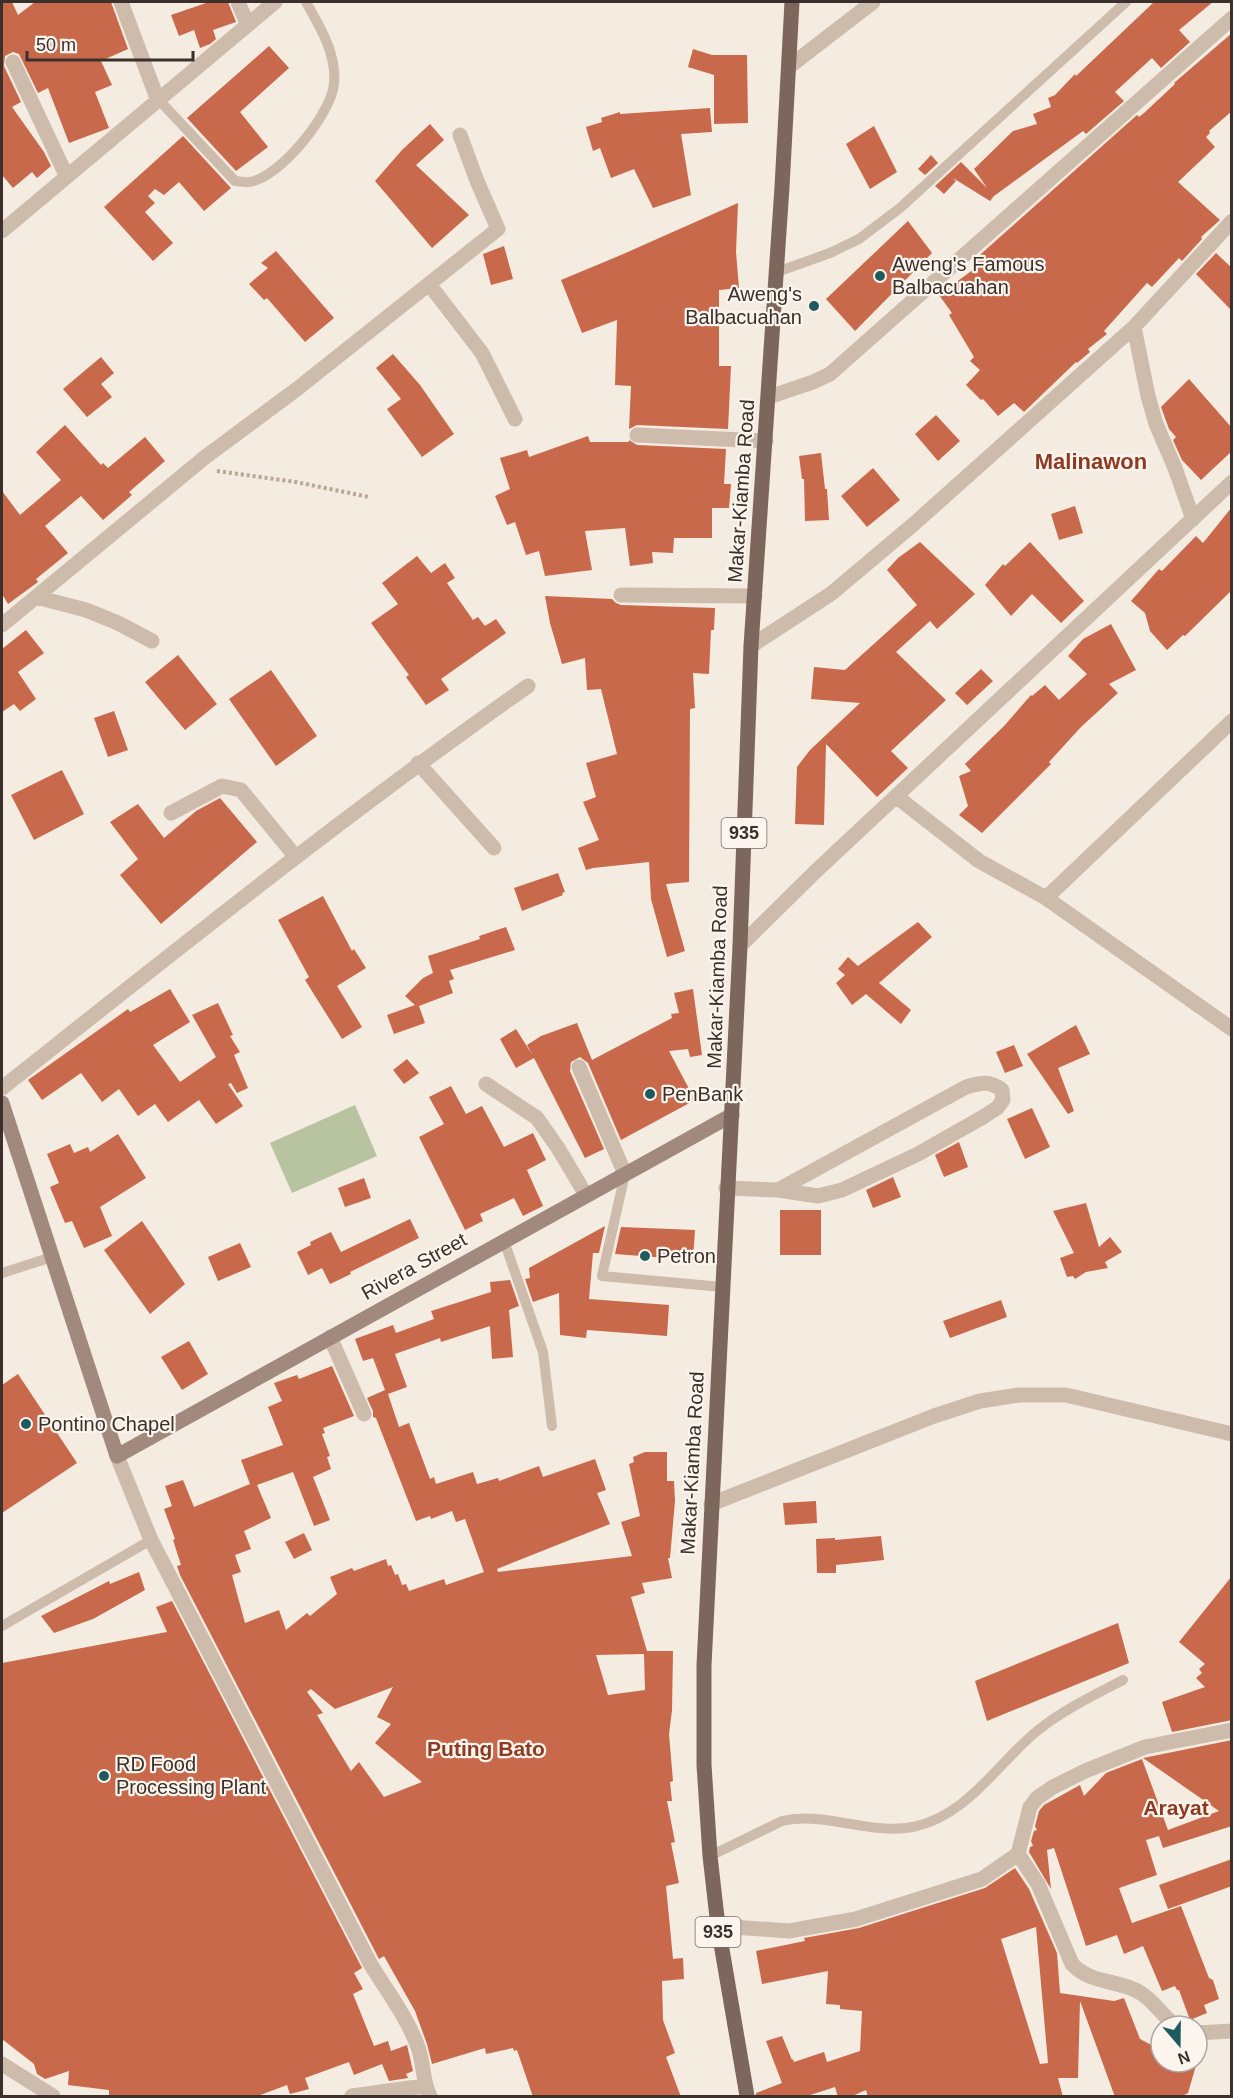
<svg xmlns="http://www.w3.org/2000/svg" width="1233" height="2098" viewBox="0 0 1233 2098" font-family="Arial,sans-serif">
<style>
.green{fill:#b8c4a0}
.building{fill:#c8694b;fill-rule:evenodd}
.lines{fill:none;stroke-linecap:round;stroke-linejoin:round}
.path{stroke:#b9a596;stroke-width:4;stroke-dasharray:3 3;stroke-linecap:butt}
.lane{stroke:#cdbbac;stroke-width:10}
.street{stroke:#cdbbac;stroke-width:15}
.secondary{stroke:#a18a7d;stroke-width:15}
.primary{stroke:#7d675c;stroke-width:15}
.poi-dot{fill:#1f5a5e;stroke:#fbf5ee;stroke-width:2}
.labels{text-anchor:middle;dominant-baseline:central;stroke-width:4.5;stroke-linejoin:round;paint-order:stroke}
.shield{fill:#fbf5ee;stroke:#756b66;stroke-width:1.5}
.shield-label{font-size:18px;font-weight:bold;fill:#3b302b}
.poi-label{font-size:20px;fill:#3b302b;stroke:#fbf5ee;text-anchor:start}
.street-label{font-size:20px;fill:#3b302b;stroke:#fbf5ee}
.neighbourhood-label{font-size:21px;font-weight:bold;fill:#8c3b22;stroke:#fbf5ee}
.quarter-label{font-size:22px;font-weight:bold;fill:#8c3b22;stroke:#fbf5ee}
</style>
<rect width="100%" height="100%" fill="#f4ebe1"/>
<path class="green" d="M355,1105L377,1156L292,1193L270,1143Z"/>
<path class="building" d="M2,2H12L18,15L35,2H111L128,49L101,61L112,85L95,92L109,128L69,143L48,88L38,93L19,54L13,52L5,56L4,66L21,102L12,107L44,152L51,166L37,178L32,172L13,188L2,175Z
M209,2H228L236,22L213,30L216,39L210,44L200,48L194,30L179,36L171,15Z
M1154,2H1213L1179,30L1190,42L1161,68L1152,58L1115,92L1124,101L1086,134L1083,131L994,196L990,201L953,178L956,181L944,194L935,186L961,162L987,188L974,169L1013,131L1037,124L1033,114L1051,107L1048,98L1055,95L1075,74L1076,76Z
M1232,33V111L1209,131L1210,133L1206,137L1215,147L1178,182L1220,220L1201,237L1202,239L1182,261L1179,258L1152,287L1147,283L1104,331L1107,334L1088,349L1090,352L1077,363L1076,362L1024,412L1014,403L998,416L983,399L981,400L966,385L980,370L970,361L974,357L949,315L952,313L939,295L978,266L973,261L1137,115L1139,117L1144,113L1175,84L1174,83Z
M269,46L289,68L240,112L268,147L236,171L187,118Z
M693,49L712,55H747L748,123L714,124V75L688,67Z
M710,108L712,132L681,134L691,195L653,208L634,169L611,178L600,148L593,151L586,127L602,122L601,118L620,112V114Z
M430,124L444,140L416,165L469,215L432,248L375,181L402,150Z
M874,126L897,172L870,189L846,144Z
M183,136L231,188L204,211L179,182L164,195L155,189L148,196L155,203L145,212L173,243L153,261L104,207Z
M931,155L938,163L925,175L918,169Z
M738,203L736,252L739,288L719,290V366H731L728,429L637,425L629,429L631,386L615,385L617,320L582,333L561,280L621,255Z
M908,221L932,253L855,331L826,299Z
M504,246L513,279L491,285L483,254Z
M276,251L334,318L305,342L267,298L264,300L249,284L268,268L261,263Z
M1216,253L1232,268V311L1196,274Z
M393,354L420,385L454,434L422,457L387,409L401,399L376,368Z
M101,357L114,373L101,384L112,397L87,417L63,389Z
M1189,379L1232,428V451L1201,480L1182,460L1173,440L1176,437L1169,429L1161,407Z
M936,415L960,441L938,461L915,434Z
M65,425L101,465L103,463L108,468L145,437L165,461L129,492L132,495L103,520L81,496L45,526L68,553L36,579L38,582L8,604L2,594V491L20,515L61,480L36,452Z
M588,436L590,442H629V440L637,445L726,449L724,484H731L729,508H712V538H674L673,553L652,552L653,563L630,566L625,528L585,531L592,570L545,576L539,551L526,555L515,522L507,525L495,496L510,489L500,458L527,450L529,457Z
M821,453L825,489H827L829,520L805,521L804,479H802L799,456Z
M873,468L900,500L867,527L841,496Z
M1075,506L1083,533L1059,540L1051,514Z
M1232,507V590L1185,636L1183,635L1167,650L1150,631L1145,613L1131,601L1159,569L1162,571L1196,536L1203,543Z
M920,542L975,594L937,629L930,621L896,652L946,700L891,751L908,768L877,797L826,744L824,825L795,824L797,767L810,750L860,703L811,699L814,667L845,670L917,605L887,570L898,558Z
M1030,542L1084,601L1061,623L1032,594L1011,616L985,585L1003,564L1005,566Z
M417,556L431,573L445,563L455,578L447,583L473,620L478,617L485,626L496,619L506,633L441,679L449,690L426,705L406,677L409,675L371,623L398,604L382,583Z
M545,596L612,599L616,603L621,605L715,608L714,630H711L709,674L693,673L695,708L690,709L689,882L666,884L685,951L667,957L651,899L649,862L593,868L586,870L578,848L599,840L583,802L596,797L586,763L617,754L601,689L587,690L585,658L562,664L550,623Z
M1111,624L1136,670L1109,684L1118,693L1081,727L1049,762L1051,764L982,833L959,815L968,806L959,776L971,771L965,764L1004,726L1031,695L1032,696L1045,685L1059,700L1087,674L1068,656L1083,639Z
M26,630L44,653L18,672L36,699L20,711L14,704L2,712V649Z
M178,655L217,704L185,730L145,682Z
M981,669L993,681L967,705L955,693Z
M271,670L317,736L276,766L229,699Z
M114,711L128,750L108,757L94,718Z
M62,770L84,814L34,840L11,795Z
M220,798L257,842L161,924L120,875L138,859L110,822L138,804L164,838L196,811Z
M558,873L565,892L562,893L563,895L522,911L514,888Z
M323,896L352,951L354,949L366,968L337,986L362,1027L342,1039L305,980L309,977L278,920Z
M918,922L932,937L879,983L911,1010L901,1024L866,994L852,1005L836,983L845,975L838,969L848,957L858,966Z
M506,927L515,950L450,970L454,979L449,981L453,993L419,1006L425,1023L394,1034L387,1015L415,1005L405,996L423,978L433,973L428,956L480,939L479,936Z
M170,989L190,1022L153,1045L180,1082L216,1057L192,1015L218,1003L233,1035L230,1036L240,1052L234,1055L248,1088L237,1093L231,1083L228,1084L243,1106L216,1124L199,1100L168,1122L155,1104L138,1116L119,1089L102,1102L81,1073L42,1100L28,1080L128,1009L130,1012Z
M693,989L702,1055L690,1057L688,1049L669,1051L695,1100L621,1140L588,1063L580,1057L571,1062L570,1071L604,1149L585,1158L534,1058L516,1068L500,1039L516,1029L533,1056L527,1045L541,1036L577,1023L592,1060L672,1018L671,1014L679,1013L674,993Z
M1076,1025L1090,1054L1058,1068L1074,1111L1068,1114L1027,1054Z
M1014,1045L1023,1066L1005,1073L996,1052Z
M407,1059L419,1073L404,1084L393,1070Z
M451,1086L466,1114L482,1106L504,1147L533,1133L546,1160L527,1170L543,1206L523,1216L514,1198L480,1214L483,1221L465,1230L419,1137L444,1124L429,1097Z
M1032,1108L1050,1147L1025,1159L1007,1119Z
M118,1134L146,1178L100,1207L112,1236L84,1248L72,1221L65,1223L50,1187L59,1183L47,1154L70,1144L74,1153L88,1147L90,1152Z
M959,1142L968,1167L944,1177L935,1155Z
M893,1177L901,1197L873,1208L866,1190Z
M364,1178L371,1198L345,1207L338,1188Z
M1086,1203L1099,1247L1110,1237L1122,1252L1105,1262L1108,1268L1086,1272L1075,1279L1073,1276L1067,1277L1060,1258L1074,1253L1053,1211Z
M780,1210H821V1255H780Z
M410,1219L419,1238L350,1272L351,1274L330,1284L322,1268L308,1275L297,1252L311,1245L310,1242L331,1232L341,1252Z
M142,1221L185,1284L150,1314L104,1250Z
M605,1226L599,1253H593L589,1299L669,1305L667,1336L587,1330L586,1338L560,1335L559,1293L533,1302L525,1279L530,1278L529,1268Z
M621,1227L695,1230L693,1260L615,1254Z
M240,1243L251,1267L218,1281L208,1257Z
M510,1280L519,1306L509,1310L513,1357L492,1359L490,1326L441,1342L440,1338L395,1354L407,1387L388,1394L399,1427L409,1423L430,1479L434,1477L436,1484L473,1472L477,1484L498,1478L499,1481L539,1466L543,1477L595,1459L606,1490L597,1493L610,1524L497,1569L498,1572L632,1556L621,1522L640,1516L629,1464L634,1462L633,1457L645,1452H667V1481H674L675,1501L670,1558H668L672,1578L642,1583L645,1593L631,1597L647,1651H673L672,1710L669,1734L673,1781L670,1782L672,1801H667L675,1842L671,1843L679,1883L666,1886L673,1959L683,1958L684,1979L662,1981L663,2020L675,2053L666,2057L681,2097H533L517,2050L514,2051L513,2048L486,2054L485,2048L432,2064L427,2044L415,2011L384,1956L379,1959L180,1575L177,1566L181,1565L173,1540L175,1539L164,1509L172,1506L165,1486L183,1480L194,1507L250,1484L241,1460L283,1445L268,1407L282,1401L274,1383L297,1375L299,1379L332,1366L354,1416L323,1428L325,1433L322,1434L330,1456L327,1457L331,1469L313,1477L330,1520L314,1526L293,1472L257,1485L271,1518L244,1531L251,1549L235,1555L241,1572L232,1575L245,1623L279,1610L286,1630L307,1613L310,1616L337,1594L330,1577L352,1568L354,1571L386,1559L388,1566L391,1565L395,1575L398,1574L402,1585L406,1584L409,1591L444,1579L446,1585L484,1572L465,1519L456,1522L452,1511L431,1519L430,1516L416,1521L376,1418L373,1417V1411L367,1398L385,1390L373,1358L363,1361L355,1339L393,1325L396,1333L434,1319L431,1311L491,1292L490,1282ZM644,1654L645,1690L608,1695L596,1655ZM393,1687L377,1717L391,1724L375,1743L422,1782L384,1797L359,1762L351,1771L317,1715L323,1713L307,1692L311,1689L335,1709Z
M1001,1300L1007,1317L950,1338L943,1321Z
M189,1341L208,1374L182,1390L161,1357Z
M18,1374L77,1463L2,1513V1385Z
M816,1501L817,1523L785,1525L783,1503Z
M304,1533L312,1550L294,1559L285,1542Z
M881,1536L884,1560L836,1565V1573H817L816,1539L835,1538V1540Z
M139,1572L145,1590L93,1619L54,1633L41,1616L109,1581L110,1584Z
M1232,1576V1720L1172,1732L1162,1702L1205,1687L1196,1678L1202,1673L1199,1669L1205,1664L1179,1642Z
M172,1601L362,1968L354,1973L363,1989L353,1994L374,2046L388,2041L391,2051L407,2045L413,2071L406,2074L408,2078L389,2081L382,2064L354,2075L349,2062L305,2078L309,2089L290,2094L287,2085L255,2097L109,2095V2090L68,2085L69,2071L45,2079L37,2074L34,2064L2,2039V1663L167,1632L156,1607Z
M1118,1623L1129,1663L987,1721L975,1681Z
M1232,1740V1826L1163,1848L1159,1836L1146,1840L1157,1875L1119,1888L1132,1923L1181,1906L1209,1978L1213,1980L1219,1999L1204,2005L1207,2013L1190,2020L1179,1990H1177L1175,1986L1162,1991L1143,1946L1124,1954L1117,1935L1086,1946L1054,1848L1047,1850L1051,1889L1029,1852L1030,1847L1033,1846L1031,1841L1034,1831L1037,1830L1035,1826L1039,1811L1044,1805L1080,1785L1084,1796L1106,1773L1142,1759L1168,1830L1219,1811L1143,1758Z
M1232,1859V1886L1168,1909L1159,1885Z
M1015,1868L1029,1889L1057,1953L1060,1993L1114,2001L1124,1998L1140,2039L1161,2050V2062H1197L1188,2093L1180,2097H1115L1080,2001L1078,2078H1058L1063,2097H868L866,2090L850,2097H838L835,2087L804,2097H756V2093L782,2083L766,2041L782,2036L792,2060L793,2059L794,2062L824,2052L827,2062L860,2051L862,2011L840,2009V2005L826,2004L828,1971L762,1984L756,1951L805,1941L804,1938L859,1928L985,1888ZM1036,1927L1048,2063L1040,2064L1001,1939Z"/>
<g class="lines">
<path class="path" d="M217,471L296,482L369,497"/>
<path class="lane" d="M157,98L235,181C240,181 245,183 249,182C280,178 331,114 334,84C337,54 320,27 306,2
M777,272L830,253L859,239L900,208L1126,2
M625,1174L602,1276L722,1287
M504,1241L543,1352L552,1426
M2,1273L52,1257
M2,1626L151,1540
M710,1856L782,1821C825,1811 869,1835 913,1827C967,1816 997,1764 1037,1731C1063,1710 1094,1695 1123,1680"/>
<path class="street" d="M121,2L157,98
M238,2L247,23
M13,62L66,175
M790,66L873,2
M2,231L275,2
M429,284L482,353L515,419
M1134,327L1148,396L1156,424L1175,468L1193,519
M769,397L813,382L830,374L1232,18
M637,435L766,441
M621,595L755,596
M36,597L86,610L118,623L152,641
M2,625L204,458L297,389L498,229L477,181L460,135
M751,646L832,593L915,523L1134,327L1232,221
M418,763L494,848
M897,797L979,861L1046,898L1232,1029
M171,813L222,786L241,790L295,856
M1046,898L1232,721
M740,946L816,871L1232,482
M579,1067L625,1174
M486,1084L537,1118L558,1148L586,1195
M2,1088C175,951 347,813 528,686
M726,1188L778,1190L966,1087C981,1083 989,1080 1002,1090L1003,1100L997,1108L983,1117L918,1154L842,1190L818,1196L778,1190
M330,1337L364,1414
M117,1456L151,1540L371,1965C387,1991 407,2017 418,2047C424,2063 422,2081 430,2096
M711,1504L934,1416L980,1401L1019,1395H1066L1232,1434
M1018,1854L1038,1884L1072,1964C1089,1982 1111,1980 1133,1989C1151,1996 1161,2015 1176,2026
M718,1926L789,1931L856,1919L982,1879L1018,1854L1030,1807L1037,1798L1053,1787L1085,1771L1145,1747L1232,1730
M1197,2033L1232,2031
M2,2064L53,2096
M352,2096L424,2086"/>
<path class="secondary" d="M2,1103L117,1456L732,1115"/>
<path class="primary" d="M747,2096L718,1926L710,1856L704,1765V1665L740,946L751,646L782,187L792,2"/>
</g>
<g class="poi-dot">
<circle cx="880" cy="276" r="6"/>
<circle cx="814" cy="306" r="6"/>
<circle cx="650" cy="1094" r="6"/>
<circle cx="645" cy="1256" r="6"/>
<circle cx="26" cy="1424" r="6"/>
<circle cx="104" cy="1776" r="6"/>
</g>
<g class="labels">
<g class="shield">
<rect x="721.5" y="818" width="45" height="30" rx="4.5"/>
<rect x="695.5" y="1917" width="45" height="30" rx="4.5"/>
</g>
<g class="shield-label">
<text x="744" y="833">935</text>
<text x="718" y="1932">935</text>
</g>
<g class="poi-label">
<text x="892" y="264">Aweng's Famous<tspan x="892" dy="23">Balbacuahan</tspan></text>
<text x="802" y="294" text-anchor="end">Aweng's<tspan x="802" dy="23">Balbacuahan</tspan></text>
<text x="662" y="1094">PenBank</text>
<text x="657" y="1256">Petron</text>
<text x="38" y="1424">Pontino Chapel</text>
<text x="116" y="1764">RD Food<tspan x="116" dy="23">Processing Plant</tspan></text>
</g>
<g class="street-label">
<text transform="translate(741 491) rotate(-86)">Makar-Kiamba Road</text>
<text transform="translate(717 977) rotate(-88)">Makar-Kiamba Road</text>
<text transform="translate(414 1266) rotate(-29)">Rivera Street</text>
<text transform="translate(692 1463) rotate(-87)">Makar-Kiamba Road</text>
</g>
<g class="neighbourhood-label">
<text x="486" y="1748">Puting Bato</text>
<text x="1176" y="1807">Arayat</text>
</g>
<g class="quarter-label">
<text x="1091" y="461">Malinawon</text>
</g>
</g>
<rect width="1233" height="2098" fill="none" stroke="#3b302b" stroke-width="6"/>
<g transform="translate(1179 2044) rotate(160)"><circle r="28" fill="#fbf5ee" stroke="#aea6a0" stroke-width="1.5"/>
<path d="M0-4.5L10 22L0 15L-10 22Z" fill="#1f5a5e"/>
<text y="-9" font-size="16" font-weight="bold" text-anchor="middle" fill="#3b302b">N</text>
</g>
<path d="M27 51v9h166v-9" fill="none" stroke="#3b302b" stroke-width="3"/>
<text x="36" y="51" font-size="18" fill="#3b302b" stroke="#fbf5ee" stroke-width="4.5" paint-order="stroke">50 m</text>
</svg>
